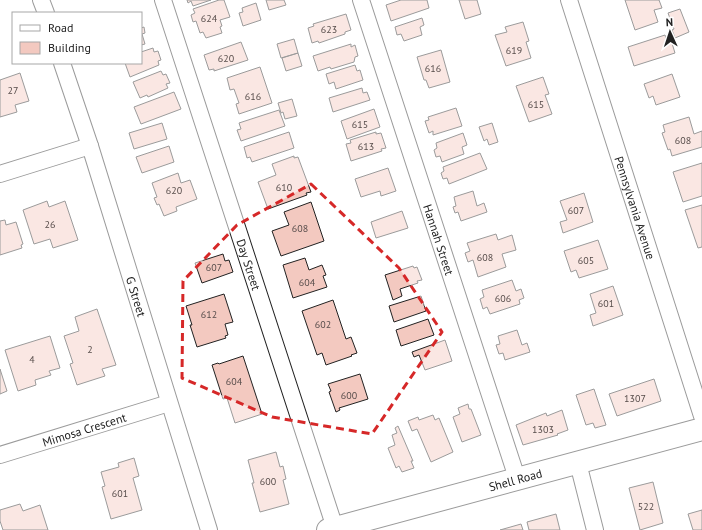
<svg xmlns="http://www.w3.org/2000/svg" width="702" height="530" viewBox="0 0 702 530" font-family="'PT Sans',sans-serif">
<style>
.building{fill:#f3c9c0;stroke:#222}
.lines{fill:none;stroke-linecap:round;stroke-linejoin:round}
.street-casing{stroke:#222;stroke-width:18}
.secondary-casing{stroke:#222;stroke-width:24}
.street{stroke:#fff;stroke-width:16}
.secondary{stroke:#fff;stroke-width:22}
.marked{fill:none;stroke:#d62828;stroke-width:3;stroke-dasharray:8 5;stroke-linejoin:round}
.labels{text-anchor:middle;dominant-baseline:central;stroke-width:3;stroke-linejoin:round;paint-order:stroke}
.number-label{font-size:10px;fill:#564c4a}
.street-label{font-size:12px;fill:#222;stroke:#fff}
</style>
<rect width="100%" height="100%" fill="#fff"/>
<path class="building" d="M187,0H211L193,6L191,1L188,3Z
M219,0H224L230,17L220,20L222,26L220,27L222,33L206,38L203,32L200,33L196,21L193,22L191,15L195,13L193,9Z
M266,0H284L286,5L269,10Z
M401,0H427L429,8L391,21L386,5Z
M459,0H477L481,14L465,19Z
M625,0H659L662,8L654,10L658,22L635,30Z
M256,3L261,20L243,26L239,13L243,12L242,8Z
M680,9L689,32L675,38L672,30L674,29L668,13Z
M346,14L351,30L345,32V34L319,43L318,41L312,43L308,28L314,26L313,24Z
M422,18L424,25L420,27L422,35L404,41L401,34L397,35L395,27Z
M523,22L529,41L526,42L531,58L506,66L495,35L507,32L505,27Z
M144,27L145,33L142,34L145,44L141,45V28Z
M665,35L667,42L671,40L675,53L634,66L628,47Z
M294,39L298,53L281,58L277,44Z
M241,42L248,60L214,71V69L209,70L204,55Z
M351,44V47L355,45L358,56L355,57L354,62L331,69L330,67L318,71L313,56Z
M153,48L154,52L158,51L161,60L158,61L159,65L130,77L125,63H141V52Z
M441,50L450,82L429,88L426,80H424L417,57Z
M298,53L302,66L286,71L282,58Z
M355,65L357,71L360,70L363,80L336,89L334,82L329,84L326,74Z
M260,67L272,103L239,114L236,104L239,103L234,89L230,90L227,78Z
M161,71L163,75L166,74L170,83L166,84L168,88L148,97L147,95L140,98L133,82Z
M20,73L29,101L15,105L17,112L0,117V80Z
M672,74L680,97L656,105L653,96L649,98L644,84Z
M543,77L549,94L545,95L552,114L529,122L516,86Z
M362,88L363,93L367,92L370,100L333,112L329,98Z
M174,92L181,109L141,124L134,107Z
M292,99L297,116L285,119L283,112L281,113L278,103Z
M456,108L462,126L433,135V131L429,133L425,121L429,120L428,117Z
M374,109L380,127L347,139L341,121Z
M279,110L285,126L241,141L237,130L241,129L239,123Z
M689,117L694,134L702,131V147L672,156L670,149L668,150L662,133L665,132L663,125Z
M162,123L167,139L134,149L129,133Z
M492,123L498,142L489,145L487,139L484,141L479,127Z
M289,132L294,148L252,162L250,157L247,158L244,147Z
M376,132V134L381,133L386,148L381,149L382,151L351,161L346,144L351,143L350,140Z
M463,133L467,145L462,147L464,154L442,162L440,156L436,157L434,150L437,148L436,143Z
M169,146L174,162L142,173L136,157Z
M480,153L487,169L449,184L447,178L443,179L441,173L444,171L443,167Z
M294,156V158L298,157L311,192L306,193L307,195L268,209L258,182L276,175L272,164Z
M702,163V196L683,202L673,172Z
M388,168L396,191L381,196L380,191L361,197L355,179Z
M178,173L181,183L190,180L197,199L176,207L177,211L164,216L159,204L157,205L154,198L157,197L152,183Z
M473,191L477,206L484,203L487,212L461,221L458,212L455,213L453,207L456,206L454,197Z
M584,193L593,222L563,233L560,222L567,220L560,201Z
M47,201L49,207L65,201L78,240L53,248L50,239L34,244L23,210Z
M311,202L324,241L281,256L272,231L289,225L284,212Z
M702,205V247L698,248L685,210Z
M402,211L408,228L376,238L371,222Z
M5,220L6,225L16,222L23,244L21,245L22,248L0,255V221Z
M496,234L498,240L512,235L516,250L502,254L506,267L478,277L473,260L468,262L465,253L470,251L467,243Z
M598,240L608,269L579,278L576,270L571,272L564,251Z
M223,254L225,261L229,260L233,272L202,283L195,263Z
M305,258L309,270L322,265L326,275L323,276L327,287L293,298L283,265Z
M413,266L414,268L417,267L422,280L417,281L418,283L400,289L402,296L393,300L385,275Z
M512,280L516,291L521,289L524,298L519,300L520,304L490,314L487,307L483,309L480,299L484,297L482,290Z
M613,286L623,315L593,326L590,315L596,313L590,294Z
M224,294L233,322L225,324L228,335L225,336L226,338L197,347L190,325H192L186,306Z
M421,296L426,311L394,322L389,306Z
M333,300L346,339L351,337L357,353L351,355L352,356L326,365L322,353L317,355L302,311Z
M97,309L116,365L102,369L105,376L77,385L70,364L73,363L64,336L79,331L75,317Z
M428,319L434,335L401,346L396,330Z
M517,330L522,345L527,343L530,352L505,360L503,353L499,354L496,345L500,344L498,336Z
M50,336L60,368L49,371L51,375L35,380L36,385L18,391L5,350Z
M445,340L452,361L425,370L419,355L414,357L412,352Z
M243,356L262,414L235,423L227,398L223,399L212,365L218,363L219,364Z
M0,369L7,391L0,394Z
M360,374L368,399L339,408L340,410L336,412L329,392L331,391L328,384Z
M654,379L661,401L617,416L609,394Z
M594,389L606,425L595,428L593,423L586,425L576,395Z
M468,404L469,409H471L481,435L462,442L453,417L460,414L458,408Z
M562,410L568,430L557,434L558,435L523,445L516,425L546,413L547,416Z
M433,415L435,420L439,418L453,452L431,462L417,429L412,431L408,421L418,417L419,420Z
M398,426L413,461H411L414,468L402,472L399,466L396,468L388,448L395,445L392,435L397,433L395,428Z
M276,452L280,467L283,466L286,479L283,480L289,504L260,512L252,483H254L248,460Z
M134,458L139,476L133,478L142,510L111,519L102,487L105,486L101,472L119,467L118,463Z
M653,482L663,523L640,530L629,488Z
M20,504L23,511L40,505L48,530H3L0,521V510Z
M702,510V530H693L688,514Z
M556,514L560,530H529L527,522Z
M521,524L523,530H500Z"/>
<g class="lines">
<g class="street-casing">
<g id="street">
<path d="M41,0L46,13"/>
<path id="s1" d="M163,0L335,528"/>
<path id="s2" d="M361,0L517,478"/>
<path id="s3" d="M569,0L702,416"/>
<path id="s4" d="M62,63L90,146L209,530"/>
<path d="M0,174L90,146"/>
<path id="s5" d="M0,455L169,403"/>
<path d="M578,463L595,530"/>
</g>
</g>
<g class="secondary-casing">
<g id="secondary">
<path id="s6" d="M328,530L702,429"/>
</g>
</g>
<use href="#street" class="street"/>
<use href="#secondary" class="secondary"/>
</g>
<path d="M0 0H702V530H0ZM311,184L399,268L442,332L372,434L272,417L182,378L183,281L237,225Z" fill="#fff" fill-opacity=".55" fill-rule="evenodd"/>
<path class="marked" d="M311,184L399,268L442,332L372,434L272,417L182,378L183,281L237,225Z"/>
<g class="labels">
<g class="number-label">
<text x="209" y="18">624</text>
<text x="329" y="29">623</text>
<text x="514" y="50">619</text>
<text x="226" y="58">620</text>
<text x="433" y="68">616</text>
<text x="13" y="90">27</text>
<text x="253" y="96">616</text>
<text x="536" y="104">615</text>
<text x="360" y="124">615</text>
<text x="683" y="140">608</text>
<text x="366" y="146">613</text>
<text x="284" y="187">610</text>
<text x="174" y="190">620</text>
<text x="576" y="210">607</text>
<text x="50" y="224">26</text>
<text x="300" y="228">608</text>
<text x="485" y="257">608</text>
<text x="586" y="260">605</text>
<text x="214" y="267">607</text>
<text x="307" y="282">604</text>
<text x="503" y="298">606</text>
<text x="606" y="303">601</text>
<text x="209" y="314">612</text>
<text x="323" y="324">602</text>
<text x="90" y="349">2</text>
<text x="32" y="359">4</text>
<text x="234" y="381">604</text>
<text x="349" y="395">600</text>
<text x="635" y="398">1307</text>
<text x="543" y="429">1303</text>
<text x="268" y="481">600</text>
<text x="120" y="493">601</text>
<text x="646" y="506">522</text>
</g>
<g class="street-label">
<text stroke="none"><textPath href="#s3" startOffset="218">Pennsylvania Avenue</textPath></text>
<text stroke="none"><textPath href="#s2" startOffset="252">Hannah Street</textPath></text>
<text stroke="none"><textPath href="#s1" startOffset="278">Day Street</textPath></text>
<text stroke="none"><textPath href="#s4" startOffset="245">G Street</textPath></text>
<text stroke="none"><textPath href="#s5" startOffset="88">Mimosa Crescent</textPath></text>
<text stroke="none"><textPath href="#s6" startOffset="194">Shell Road</textPath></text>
</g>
</g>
<rect x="12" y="12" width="130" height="52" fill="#ffffff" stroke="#a7a7a7"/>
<rect x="20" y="25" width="20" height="6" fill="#ffffff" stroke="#a7a7a7"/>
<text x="48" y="32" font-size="12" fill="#222222">Road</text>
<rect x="20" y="42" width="20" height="12" fill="#f3c9c0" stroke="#a7a7a7"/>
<text x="48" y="52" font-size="12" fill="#222222">Building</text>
<g transform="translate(670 32) rotate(357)" stroke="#ffffff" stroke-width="3" paint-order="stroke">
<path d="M0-3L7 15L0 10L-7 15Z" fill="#222222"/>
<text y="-6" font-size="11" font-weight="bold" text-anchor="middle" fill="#222222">N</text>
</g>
</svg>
